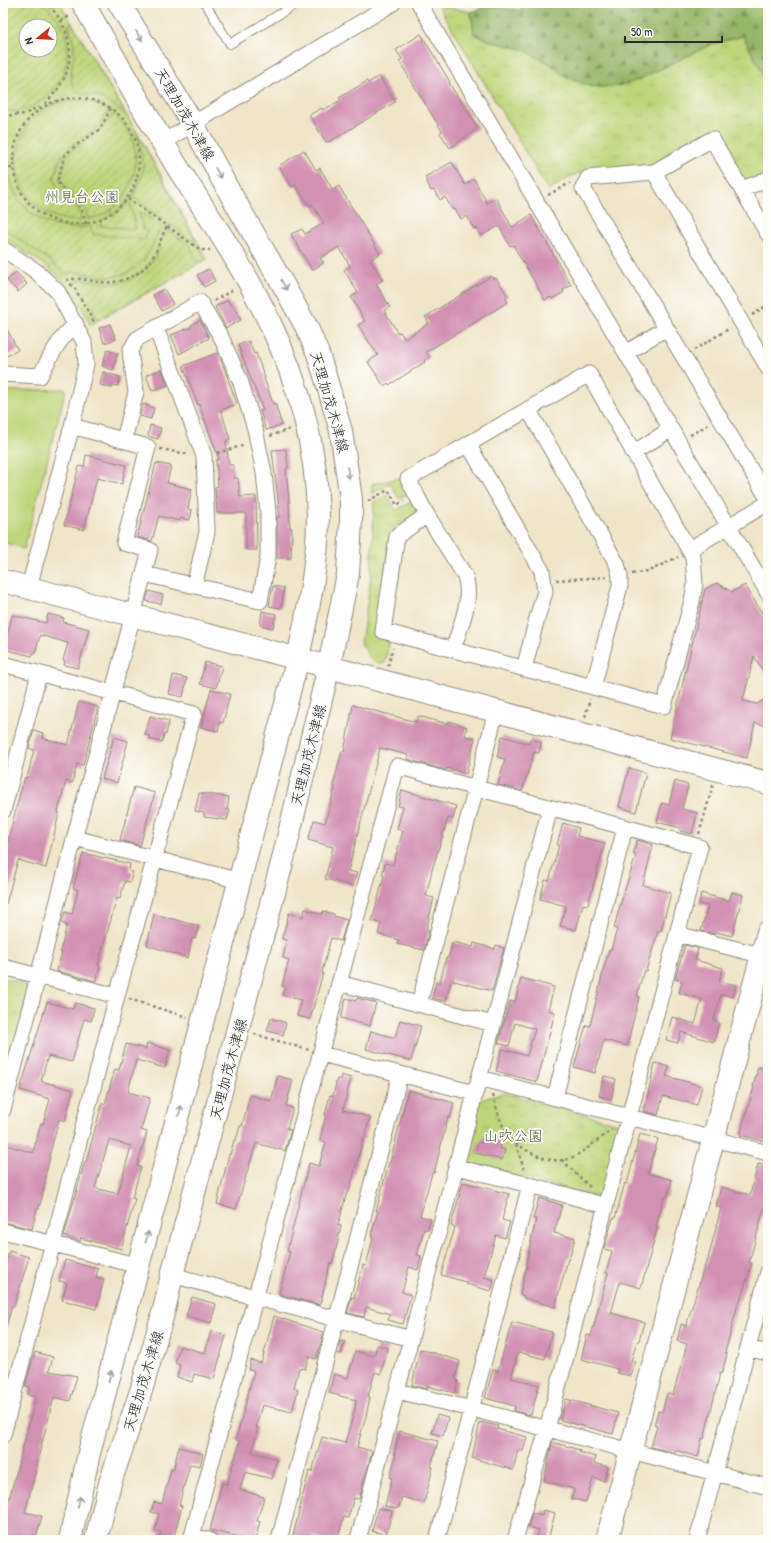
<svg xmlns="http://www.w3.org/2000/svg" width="771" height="1543" viewBox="0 0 771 1543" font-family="'Patrick Hand','Klee One',sans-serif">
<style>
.grass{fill:url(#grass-tufts);stroke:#748052;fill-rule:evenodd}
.forest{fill:url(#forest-firs);stroke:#60704a}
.garden{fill:url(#garden-furrows);stroke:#748052;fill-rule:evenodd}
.pitch{fill:#bed579;stroke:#748052}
.building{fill:#d290b3;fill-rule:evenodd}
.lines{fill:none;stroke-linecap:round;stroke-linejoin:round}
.lane-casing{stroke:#8e887a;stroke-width:10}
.street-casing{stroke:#8e887a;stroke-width:17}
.secondary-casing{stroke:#8e887a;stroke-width:24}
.primary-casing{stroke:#8e887a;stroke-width:24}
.path{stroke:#8e887a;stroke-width:2.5;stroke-dasharray:3 3;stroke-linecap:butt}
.lane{stroke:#fff;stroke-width:8}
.street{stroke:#fff;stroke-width:15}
.secondary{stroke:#fff;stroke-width:22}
.primary{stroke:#fff;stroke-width:22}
.oneway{stroke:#a0a0a0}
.labels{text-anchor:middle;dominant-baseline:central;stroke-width:3.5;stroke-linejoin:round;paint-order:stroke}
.street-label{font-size:15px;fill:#2b2b2b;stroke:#fdfcf7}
.park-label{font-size:15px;fill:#575e42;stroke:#fdfcf7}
</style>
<defs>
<pattern id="grass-tufts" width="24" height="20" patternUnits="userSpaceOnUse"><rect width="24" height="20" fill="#bed579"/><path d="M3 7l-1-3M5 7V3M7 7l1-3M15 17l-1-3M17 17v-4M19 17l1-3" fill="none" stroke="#a3b769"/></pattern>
<pattern id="forest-firs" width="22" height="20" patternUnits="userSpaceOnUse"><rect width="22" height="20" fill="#96b669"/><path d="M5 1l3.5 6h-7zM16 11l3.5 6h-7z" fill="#7b9457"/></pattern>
<pattern id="garden-furrows" width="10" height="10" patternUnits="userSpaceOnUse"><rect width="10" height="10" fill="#bed579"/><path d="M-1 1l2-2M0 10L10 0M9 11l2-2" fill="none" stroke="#a3b769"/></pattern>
</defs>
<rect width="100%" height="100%" fill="#fdfcf7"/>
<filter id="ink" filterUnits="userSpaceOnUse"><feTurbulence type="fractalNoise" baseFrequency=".025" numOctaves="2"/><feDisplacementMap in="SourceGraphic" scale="8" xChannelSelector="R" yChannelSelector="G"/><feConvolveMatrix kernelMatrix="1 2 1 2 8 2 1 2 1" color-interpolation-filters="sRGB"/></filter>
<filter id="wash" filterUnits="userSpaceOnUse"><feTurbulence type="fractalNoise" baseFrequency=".012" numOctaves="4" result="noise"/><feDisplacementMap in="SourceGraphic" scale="16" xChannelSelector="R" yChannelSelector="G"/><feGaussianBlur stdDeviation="0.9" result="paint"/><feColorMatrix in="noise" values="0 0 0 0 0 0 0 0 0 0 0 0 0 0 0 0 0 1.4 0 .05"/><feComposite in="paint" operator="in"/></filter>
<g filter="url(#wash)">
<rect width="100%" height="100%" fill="#f0e5c9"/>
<path class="grass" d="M3,3H60L138,134L207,259L90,325C84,310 77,296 66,284C49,265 24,252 3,238ZM26,26H50V50H26Z
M438,5L471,12L474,34L490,41L522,49L550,64L563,75L589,86L601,87L636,81L712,44L743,36L768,83V176L750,181L744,179L715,136L646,172L578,173L548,190Z
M400,478L409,493L399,499L390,483L372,494V484Z
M387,495L396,510L413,501L417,507L415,515L391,530L387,568L374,635L390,641L384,664L372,661L361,643L371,577L374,502Z
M3,978L25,984L29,991L13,1050L6,1054L3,1053Z
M504,1093L616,1123L620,1129L602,1194L596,1197L469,1164L465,1157L480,1100Z"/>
<path class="forest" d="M521,3H768V83L743,36L712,44L636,81L618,86L601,87L589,86L563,75L550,64L522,49L490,41L474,34L471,12L488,6L522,10Z"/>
<path class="garden" d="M3,3H43C51,11 60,18 64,30C68,42 69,57 65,69C58,95 29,115 3,111ZM26,26H50V50H26Z
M72,23L127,116C118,109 109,100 98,97C91,94 84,96 77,91C65,82 75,61 74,49C74,41 71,33 68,25Z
M81,100L98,104L109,110L99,125L93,131L75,142L62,155L54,178L57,185L61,190L76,203L82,220C69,222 55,218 44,211C0,182 11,119 60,102C66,100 74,101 81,100Z
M113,114C121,121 128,128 132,138C144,171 125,214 88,219C83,196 71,197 60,180L66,157L73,149L97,133Z
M138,134L195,239L192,241L133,197L143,172V164Z
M3,169L8,170C11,181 14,195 22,204C40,225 64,231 90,226L93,234L145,240L147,231L143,229L139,211L161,225C151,253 140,277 105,277C92,276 80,270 66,274L48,259L3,228Z
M128,202L131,206L136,229L101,226V221L123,207Z
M168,231L189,244L198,264L98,320L92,307L74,281C84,277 93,282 104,283C126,285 145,274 156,256C158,251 159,246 161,241C163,238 166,234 168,231Z"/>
<path class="pitch" d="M66,389L24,549L3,542V391Z"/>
<g id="blocks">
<path class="building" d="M421,34L450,82L449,83L478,128L450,148L440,133L442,131L399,61L402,59L396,50Z
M379,76L395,102L329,142L328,141L326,142L309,115L322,108L323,110L341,100L339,98L367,81L368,83Z
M304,150L316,170L320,168L333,190L339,186L380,254L370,260L383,280L376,284L390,307L384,310L398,333L400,332L405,339L429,323L425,317L491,276L493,279L496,278L508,296L505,298L508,302L426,352L430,357L424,361L425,362L389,385L388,383L384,386L368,362L378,355L358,325L365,321L351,297L358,293L344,270L350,266L339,247L320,258L324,263L312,270L291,234L302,229L305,234L324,223L312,204L309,206L295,185L292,187L279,166Z
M452,162L465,185L474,179L487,203L496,198L512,227L531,215L571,285L563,290L564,292L552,299L551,297L545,300L513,245L510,246L499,226L481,236L477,228L474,229L467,216L461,219L455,209L453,210L445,197L440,200L434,190L431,191L425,177Z
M209,269L215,281L204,287L197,275Z
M16,272L27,284L18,292L7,280Z
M164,289L173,304L162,311L153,295Z
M228,300L230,305L232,304L241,320L226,328L215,307Z
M200,320L209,338L179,354L171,335L192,327L191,325Z
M3,322L18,350L3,358Z
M110,324L116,339L104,343L99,328Z
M249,341L254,354L256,353L265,378H264L273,404L275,403L282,425L266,430L260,411L263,410L238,345Z
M107,350L118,353L113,370L102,366Z
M217,353L219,354L237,404L221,410L230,439L226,441L229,465H233L234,478H238L240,497L256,496L257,550H246V513H217L215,487L218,486L216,460L219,459L199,404L198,405L183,366Z
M162,369L168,385L152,391L146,375Z
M103,372L120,377L118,386L112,385V388L100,385Z
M143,404L154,408L151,419L140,416Z
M150,425L161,428L158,439L148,436Z
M286,449L288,468L286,469L289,501L290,528H292L291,558H277V517L280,516L272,450Z
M86,455L126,465L122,484L97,478L84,530L64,525L79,466L84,467Z
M156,463L171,466L167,483L192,489L188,509L192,510L190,520L181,518L180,521L159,516L152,541L137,537Z
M717,583L732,592L745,585L768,623V679L754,656L743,701L757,704L768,697V726L755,723L747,758L670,738L705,589Z
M273,586L284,588L281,608L269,606Z
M149,591L163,595L161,604L146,601Z
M262,611L276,614L273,628L260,625Z
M48,614L64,618L63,622L89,629L78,668L64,665L65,661L63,660L68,643L40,635L35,654L33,653L32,656L3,649V632L8,633L12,615L46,623Z
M205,662L222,666L216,688L200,684Z
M173,675L187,678L183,697L169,694Z
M211,689L230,694L223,723L220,722L218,731L201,727Z
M79,702L98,707L83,765L77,764L72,783L66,781L58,812L59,813L55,831L46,868L18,860L6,904L3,903V860L19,797L25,777L27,778L34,750L29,748L34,730L43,733L42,738L68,745Z
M353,705L416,722L418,716L448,724L449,721L467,727L465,736L475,738L466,774L447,768L446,770L434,767L407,759L408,755L380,748L348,871L357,873L353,886L325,879L333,847L308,840L314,820L325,823L335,787L333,786L342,751L344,752Z
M150,716L169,721L166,735L164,734L162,742L149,739L150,736L145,735Z
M502,736L529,744L530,739L541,742L539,753L534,752L522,791L498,785L505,759L497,757Z
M114,737L128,741L117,783L102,779Z
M629,768L646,773L636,812L619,807Z
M675,781L688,785L682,809L697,813L692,834L680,831L681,828L657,822L662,803L669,805Z
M134,787L155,793L140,846L120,840Z
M402,790L456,806L453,819L448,818L432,870L426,896L434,898L426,930H429L424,950L397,944L399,940L378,934L381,923L372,921L384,876L382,875L385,863L393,865L403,831L397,829L403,807L398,806Z
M199,793L229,797L227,810H230L227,820L204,817V813L195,811Z
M563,823L579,828L577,836L605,843L588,905L583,904L576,930L560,926L566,906L540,899L545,880L549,881L559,845H557Z
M637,840L653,845L643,885L671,893L661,931H658L646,971L644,970L637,996L639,997L627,1046L604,1040L595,1073L574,1067L586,1025L590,1026L604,968L609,950H611L617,929L614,928L619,909L636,855L633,854Z
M83,853L130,864L129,871L133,872L130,882L125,881L120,899L117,898L98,965L100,966L96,981L57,971L62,952H60L67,925L62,923L65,912L72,914L78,890L73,888Z
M732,892L743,895L732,936L716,932L715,934L701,931L708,906L699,904L701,893L729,901Z
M305,909L322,914L323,911L334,914V916L347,920L341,941L331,938L322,972L323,973L310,1019L297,1016L301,1000L282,995L285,987L282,986L289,960L283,958L287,940L282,939L289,913L303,917Z
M154,914L199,926L195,939L192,938L188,958L147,945Z
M453,942L473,947L474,943L495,949L496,945L504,948L492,991L451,980L446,1001L432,998L436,982L440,983L446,958H448Z
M685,945L698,948L695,960L723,968L719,981L736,985L733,997L721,994L714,1020L719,1022L714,1042L681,1032L678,1043L666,1040L672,1017L695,1024L702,999L679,993L682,981L675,979Z
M521,978L554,987L548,1010L555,1012L537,1082L496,1071L502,1049L527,1056L535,1029L515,1023L509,1046L498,1043L510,1001L515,1002Z
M346,998L356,1001L357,998L376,1003L370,1026L341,1018Z
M47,1002L73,1009L75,1003L94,1008L91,1021L84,1019L72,1062L48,1056L41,1081L73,1090L65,1121L59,1119L49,1157H50L45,1177H46L42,1198L38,1210L37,1209L32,1229L3,1222V1156L6,1145L33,1153L41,1123L43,1124L50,1099L20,1090Z
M271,1018L286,1023L283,1035L267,1031Z
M400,1020L421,1026L411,1061L366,1049L371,1031L395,1038Z
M147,1043L170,1050L165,1068L136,1060L128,1092L150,1098L141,1130L147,1132L137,1166L141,1167L132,1198L135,1199L121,1249L81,1238L80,1241L64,1236L85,1161L86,1162L102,1104H105L115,1069L119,1070L126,1044L146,1049ZM109,1140L131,1146L118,1194L95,1188Z
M655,1063L669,1067L666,1076L702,1086L697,1105L663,1096L658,1115L644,1111Z
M758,1067L768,1070V1142L740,1135L754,1087H753Z
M341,1075L351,1078L343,1110L370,1117L364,1139H363L349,1192H347L338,1225L341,1226L337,1245L332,1264L330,1263L320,1305L279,1294L290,1252L287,1251L309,1163L319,1166L326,1142L320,1140L326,1115H325L330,1095L333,1096L337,1079L340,1080Z
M278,1076L293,1080L286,1106L293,1108L287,1129L291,1130L285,1151L256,1143L236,1209L217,1204L229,1154L230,1155L234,1140H236L240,1126H242L250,1095L271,1101Z
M604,1076L616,1079L611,1099L599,1096Z
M408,1090L454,1103L450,1118L448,1117L434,1173H432L420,1216L431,1219L428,1230L424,1229L417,1255L421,1256L418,1270L409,1267L402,1292L411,1295L403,1324L388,1320L390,1314L366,1307L364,1317L347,1313L352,1297L354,1298L363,1265L366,1266L373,1238H372L373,1228L378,1211H376L389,1163H390Z
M640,1134L658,1139L648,1173L672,1180L667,1198L664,1197L656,1226H658L641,1288L620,1282L611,1313L644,1322L639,1341H637L631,1361L635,1362L631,1376L617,1373L618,1369L581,1359L587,1335L591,1336L608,1273H606L612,1251L604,1249L613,1218H615L625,1183L627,1184Z
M484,1135L502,1140L500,1148L505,1150L502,1160L476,1153L478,1142L481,1143Z
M758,1164L768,1166V1194L749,1263H752L740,1301L739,1300L725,1353L727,1354L722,1373H720L704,1439L702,1438L698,1457L675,1450V1453L651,1447L657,1426L654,1425L658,1411L662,1412L667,1393L673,1395L679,1373L687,1344L677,1341L681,1324L686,1326L706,1262L707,1263L721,1208L716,1207L721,1187L750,1195Z
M463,1182L509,1194L502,1220L510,1222L505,1238L496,1235L484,1277L494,1280L491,1291L466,1284V1282L441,1275L455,1227L451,1226Z
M539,1198L562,1205L554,1233L575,1238L569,1259H568L555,1307L524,1298V1296L520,1294L527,1265L526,1264L536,1219H533Z
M9,1251L29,1257L14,1306H12L6,1327L3,1326V1275Z
M65,1260L98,1269L96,1277L104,1279L96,1309L62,1300L67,1283L59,1281Z
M192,1297L216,1304L211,1323L186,1316Z
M274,1316L323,1332V1336L316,1359L309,1357L305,1369L299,1368L294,1388L298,1390L292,1412L262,1405L256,1427H258L252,1452L277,1459L272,1479L245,1472L240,1490L264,1497L257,1521L260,1522L255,1540H251L210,1530L222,1483L227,1484L240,1441L236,1440L254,1371L249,1370L251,1360L261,1363L262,1361Z
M512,1322L552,1332L545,1359L518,1352L511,1378L539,1385L531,1415L514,1411L515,1406L485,1398L493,1369L498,1371Z
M211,1331L226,1335L214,1379L194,1374L192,1382L177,1377L180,1365L175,1363L180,1346L205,1353Z
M340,1341L345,1342L341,1354L337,1353Z
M377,1345L388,1348L381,1374L375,1372L368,1396L370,1397L366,1416L357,1447L372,1451L359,1499L354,1498L348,1518L344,1517L337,1540H323L313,1537L312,1540H292L309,1471L312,1472L322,1437L345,1443L355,1409L356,1400L329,1393L334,1374L348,1378L355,1351L374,1356Z
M420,1349L460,1361L455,1379L458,1380L455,1393L427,1386V1389L412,1385Z
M35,1352L53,1357L49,1371L77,1376L70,1401L54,1397L37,1462H38L25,1512L42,1516L35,1540H3V1506L7,1507L36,1397L28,1395L30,1387L25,1386Z
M566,1399L618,1413L613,1434L560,1420Z
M437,1415L448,1418L443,1436L432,1433Z
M480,1422L498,1426L497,1429L527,1437L523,1451L518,1450L513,1470L472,1458Z
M400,1431L438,1441L431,1467H433L424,1503L402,1497L398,1509L385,1506L392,1478H390L396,1454H394Z
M552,1442L580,1450L579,1452L596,1457L594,1463L608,1467L604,1481L593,1478L586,1502L572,1499L574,1489L544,1481Z
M179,1447L203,1454L200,1466L190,1464L179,1505L182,1506L173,1540H159L161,1532L155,1531L159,1514L151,1512L154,1502L162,1504L171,1469L173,1470Z
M378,1508L392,1511L386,1535L372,1531Z
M543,1510L555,1513L548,1540H536L539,1530L528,1527L532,1513L542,1515Z"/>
</g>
</g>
<g filter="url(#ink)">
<use href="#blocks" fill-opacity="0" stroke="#8e887a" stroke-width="1"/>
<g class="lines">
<g class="lane-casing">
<path id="lane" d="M205,3L230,44L298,3"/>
</g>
<g class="street-casing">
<path id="street" d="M419,3L768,593
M163,142L393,3
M654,172L768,368
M742,189L768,179
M768,234L712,139L654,172L588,178L583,188L768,499
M3,249L36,271L58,292L84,342L86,364L72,426L29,587
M156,328L204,456L207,532L194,586
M626,353L666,328
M3,374L40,376C50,357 59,338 76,324
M589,374L693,557L695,584L692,601L664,706L383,631L397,536L427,515L408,479Z
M528,409L617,564L620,576V586L593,687
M124,440L136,392L130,351L137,339L200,302L221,337L240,380L255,429L264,473L268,512V557L260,601L144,574
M468,444L542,571L545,592L537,618L524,669
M633,453L671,429
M427,515L465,576C473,601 460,626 453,650
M690,549L768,503
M3,664L194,714L117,996L3,1435
M3,811L39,674
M75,838L240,881
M677,934L768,957
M3,967L117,996
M339,983L493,1024
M419,1004L476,788L700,847L547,1429L515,1540
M321,1054L475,1093
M479,1078L768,1153
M555,1097L625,828
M3,1110L150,550L124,543L148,447L72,426
M456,1167L530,1185L606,1206
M3,1231L139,1266
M172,1275L411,1339
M748,1348L768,1353
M397,1391L472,1409L768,1487
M209,1540L192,1536L397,766L476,788L496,711
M279,1540L400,1075
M358,1540L550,808
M437,1540L530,1185
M697,1540L768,1272"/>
</g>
<g class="secondary-casing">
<path id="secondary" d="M3,581L768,783
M607,1540L768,932"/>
</g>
<g class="primary-casing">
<path id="primary" d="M70,1540L89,1453L298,658C308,611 318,564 318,516C317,448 298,380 268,319C243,266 209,217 178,168C145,113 114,58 83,3
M96,1540L110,1483L141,1391L164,1310L172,1275L283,859L329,666L348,574L351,521V499L341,431L326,379L318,354L308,330L284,286L226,186L193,124L119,3"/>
</g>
<path class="path" d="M61,21L71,15
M13 161a63 63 0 1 1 126 0a63 63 0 1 1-126 0Z
M45,104C54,94 63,84 67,71C75,46 65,20 46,3
M3,116L24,114L39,107
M3,169L12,168
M548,195L570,183
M128,199L201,250H210
M86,224C82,200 68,199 57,181L65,155L74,147L100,129L111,108
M66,280C83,277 83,280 99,282C121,285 144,274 154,255C159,245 162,235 167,226
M70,284L74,287L94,322
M214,301L234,289
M752,315L768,305
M694,350L730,328
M690,435L708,425
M270,436L290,429
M160,449L188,454
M217,453L245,445
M368,501L388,490L397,505L404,501
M632,574L651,570L678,557
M556,580L607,577
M388,666L393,648
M585,717L590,699
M699,834L713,785
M129,999L187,1017
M254,1034L309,1050
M493,1095C496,1107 499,1119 505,1130C516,1148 547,1165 568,1159C585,1153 597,1139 612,1130
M516,1144L524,1170
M562,1160L591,1188"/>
<use href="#lane" class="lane"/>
<use href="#street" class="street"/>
<use href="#secondary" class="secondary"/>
<use href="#primary" class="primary"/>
</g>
<defs><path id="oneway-shaft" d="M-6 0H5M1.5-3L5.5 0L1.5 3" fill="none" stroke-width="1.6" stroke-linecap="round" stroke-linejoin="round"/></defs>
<g class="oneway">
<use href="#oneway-shaft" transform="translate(139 36) rotate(59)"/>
<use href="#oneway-shaft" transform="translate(218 173) rotate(62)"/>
<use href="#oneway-shaft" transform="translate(284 285) rotate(61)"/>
<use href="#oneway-shaft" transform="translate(348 473) rotate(83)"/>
<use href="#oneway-shaft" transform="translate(180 1111) rotate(-75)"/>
<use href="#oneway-shaft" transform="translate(147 1237) rotate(-75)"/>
<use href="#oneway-shaft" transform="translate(110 1376) rotate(-75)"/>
<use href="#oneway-shaft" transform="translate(79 1502) rotate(-78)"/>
</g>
</g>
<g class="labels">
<g class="street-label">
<text transform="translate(185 114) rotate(60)">天理加茂木津線</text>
<text transform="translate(330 402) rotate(74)">天理加茂木津線</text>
<text transform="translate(308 755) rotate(-76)">天理加茂木津線</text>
<text transform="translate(228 1069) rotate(-75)">天理加茂木津線</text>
<text transform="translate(143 1381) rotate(-73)">天理加茂木津線</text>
</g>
<g class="park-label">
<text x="82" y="196">州見台公園</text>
<text x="513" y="1135">山吹公園</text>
</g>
</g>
<rect width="771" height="1543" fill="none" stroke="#fdfcf7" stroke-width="16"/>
<g transform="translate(38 38) rotate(252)"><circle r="19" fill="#fdfcf7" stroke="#a9a8a5"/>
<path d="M0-3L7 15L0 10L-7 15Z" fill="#c8321e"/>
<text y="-6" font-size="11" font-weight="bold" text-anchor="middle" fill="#2b2b2b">N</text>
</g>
<path d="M625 36v6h97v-6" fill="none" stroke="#2b2b2b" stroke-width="2"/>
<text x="631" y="36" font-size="12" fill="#2b2b2b" stroke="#fdfcf7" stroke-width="3" paint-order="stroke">50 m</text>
</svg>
